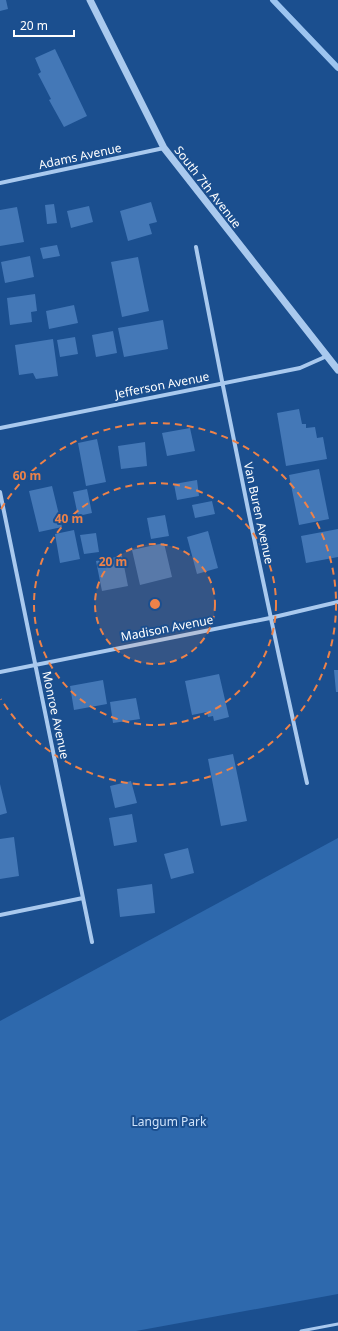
<svg xmlns="http://www.w3.org/2000/svg" width="338" height="1331" viewBox="0 0 338 1331" font-family="'Noto Sans',sans-serif">
<style>
.green{fill:#2e69ad}
.lines{fill:none;stroke-linecap:round;stroke-linejoin:round}
.stream{stroke:#9cc4f0;stroke-width:6}
.building{fill:#4478b7}
.service{stroke:#a9c9ee;stroke-width:3}
.minor{stroke:#a9c9ee;stroke-width:4}
.tertiary{stroke:#a9c9ee;stroke-width:7}
.ring{fill:none;stroke:#ee8249;stroke-width:2;stroke-dasharray:7 5}
.labels{text-anchor:middle;dominant-baseline:central;stroke-width:4;stroke-linejoin:round;paint-order:stroke}
.street-label{font-size:12px;fill:#fff;stroke:#1b4f8f}
.park-label{font-size:12px;fill:#cfe3fa;stroke:#1b4f8f}
.centre{fill:#ee8249;stroke:#1b4f8f;stroke-width:2}
.ring-label{font-size:12px;text-anchor:middle;font-weight:bold;fill:#ee8249;stroke:#1b4f8f;stroke-width:4;stroke-linejoin:round;paint-order:stroke}
</style>
<rect width="100%" height="100%" fill="#1b4f8f"/>
<path class="green" d="M338,838V1294L136,1331H0V1021Z"/>
<g class="lines">
<path class="stream" d="M273,0L338,68"/>
</g>
<path class="building" d="M0,0H6L8,9L0,11Z
M55,49L87,116L64,127L49,100L51,99L38,74L41,72L35,58Z
M151,202L157,222L149,224L152,234L128,241L120,211Z
M54,204L57,223L47,224L45,205Z
M89,206L93,222L71,228L67,211Z
M17,207L24,242L0,246V210Z
M57,245L60,256L43,259L40,248Z
M30,256L34,277L5,283L1,262Z
M138,257L149,311L122,317L111,262Z
M35,294L37,311L31,312L32,322L10,325L7,298Z
M74,305L78,323L49,329L46,311Z
M163,320L168,349L124,357L118,328Z
M113,331L117,353L96,357L92,335Z
M75,337L78,354L60,357L57,340Z
M53,339L58,376L36,379L33,373L19,375L15,345Z
M299,409L302,424H306V428L315,427L317,438L323,437L327,459L286,466L277,413Z
M190,428L195,451L167,456L162,433Z
M97,439L106,482L86,486L78,443Z
M145,442L147,466L121,469L118,446Z
M319,469L329,519L299,525L289,475Z
M197,480L199,496L177,500L174,484Z
M52,486L62,527L39,532L29,491Z
M87,489L92,513L78,516L73,492Z
M212,501L215,514L195,518L192,505Z
M165,515L169,536L151,539L147,518Z
M338,529V557L306,563L301,536Z
M74,530L80,559L60,563L55,534Z
M208,531L218,568L197,574L187,537Z
M96,533L99,552L84,554L80,535Z
M164,543L172,577L140,585L132,550Z
M122,556L128,586L102,591L96,561Z
M334,670H338V692H336Z
M219,674L229,717L214,721L213,716L208,717L207,712L192,715L185,681Z
M103,680L107,704L74,710L70,686Z
M136,698L140,719L113,723L110,702Z
M233,754L247,821L221,826L208,759Z
M131,781L137,803L115,808L110,786Z
M0,784L7,813L0,815Z
M132,814L137,842L114,846L109,818Z
M14,837L19,876L0,879V839Z
M188,848L194,873L171,879L164,854Z
M152,884L155,913L120,917L117,889Z"/>
<g class="lines">
<path class="service" d="M301,1331L338,1324"/>
<path class="minor" d="M0,183L164,148
M196,247C230,426 267,605 307,783
M0,428L300,368L327,356
M0,492L92,942
M0,672L270,618L338,602
M0,915L83,898"/>
<path class="tertiary" d="M90,0L164,148L338,370"/>
</g>
<circle cx="155" cy="604" r="60" fill="#ee8249" fill-opacity=".12"/>
<g class="ring">
<circle cx="155" cy="604" r="60"/>
<circle cx="155" cy="604" r="121"/>
<path d="M1 509A181 181 0 1 1 1 699"/>
</g>
<g class="labels">
<g class="street-label">
<text transform="translate(80 156) rotate(-12)">Adams Avenue</text>
<text transform="translate(208 187) rotate(52)">South 7th Avenue</text>
<text transform="translate(162 385) rotate(-11)">Jefferson Avenue</text>
<text transform="translate(259 513) rotate(78)">Van Buren Avenue</text>
<text transform="translate(167 628) rotate(-11)">Madison Avenue</text>
<text transform="translate(56 715) rotate(78)">Monroe Avenue</text>
</g>
<g class="park-label">
<text x="169" y="1121">Langum Park</text>
</g>
</g>
<circle cx="155" cy="604" r="6" class="centre"/>
<g class="ring-label">
<text x="27" y="480">60 m</text>
<text x="69" y="523">40 m</text>
<text x="113" y="566">20 m</text>
</g>
<path d="M14 30v6h60v-6" fill="none" stroke="#ffffff" stroke-width="2"/>
<text x="20" y="30" font-size="12" fill="#ffffff" stroke="#1b4f8f" stroke-width="3" paint-order="stroke">20 m</text>
</svg>
